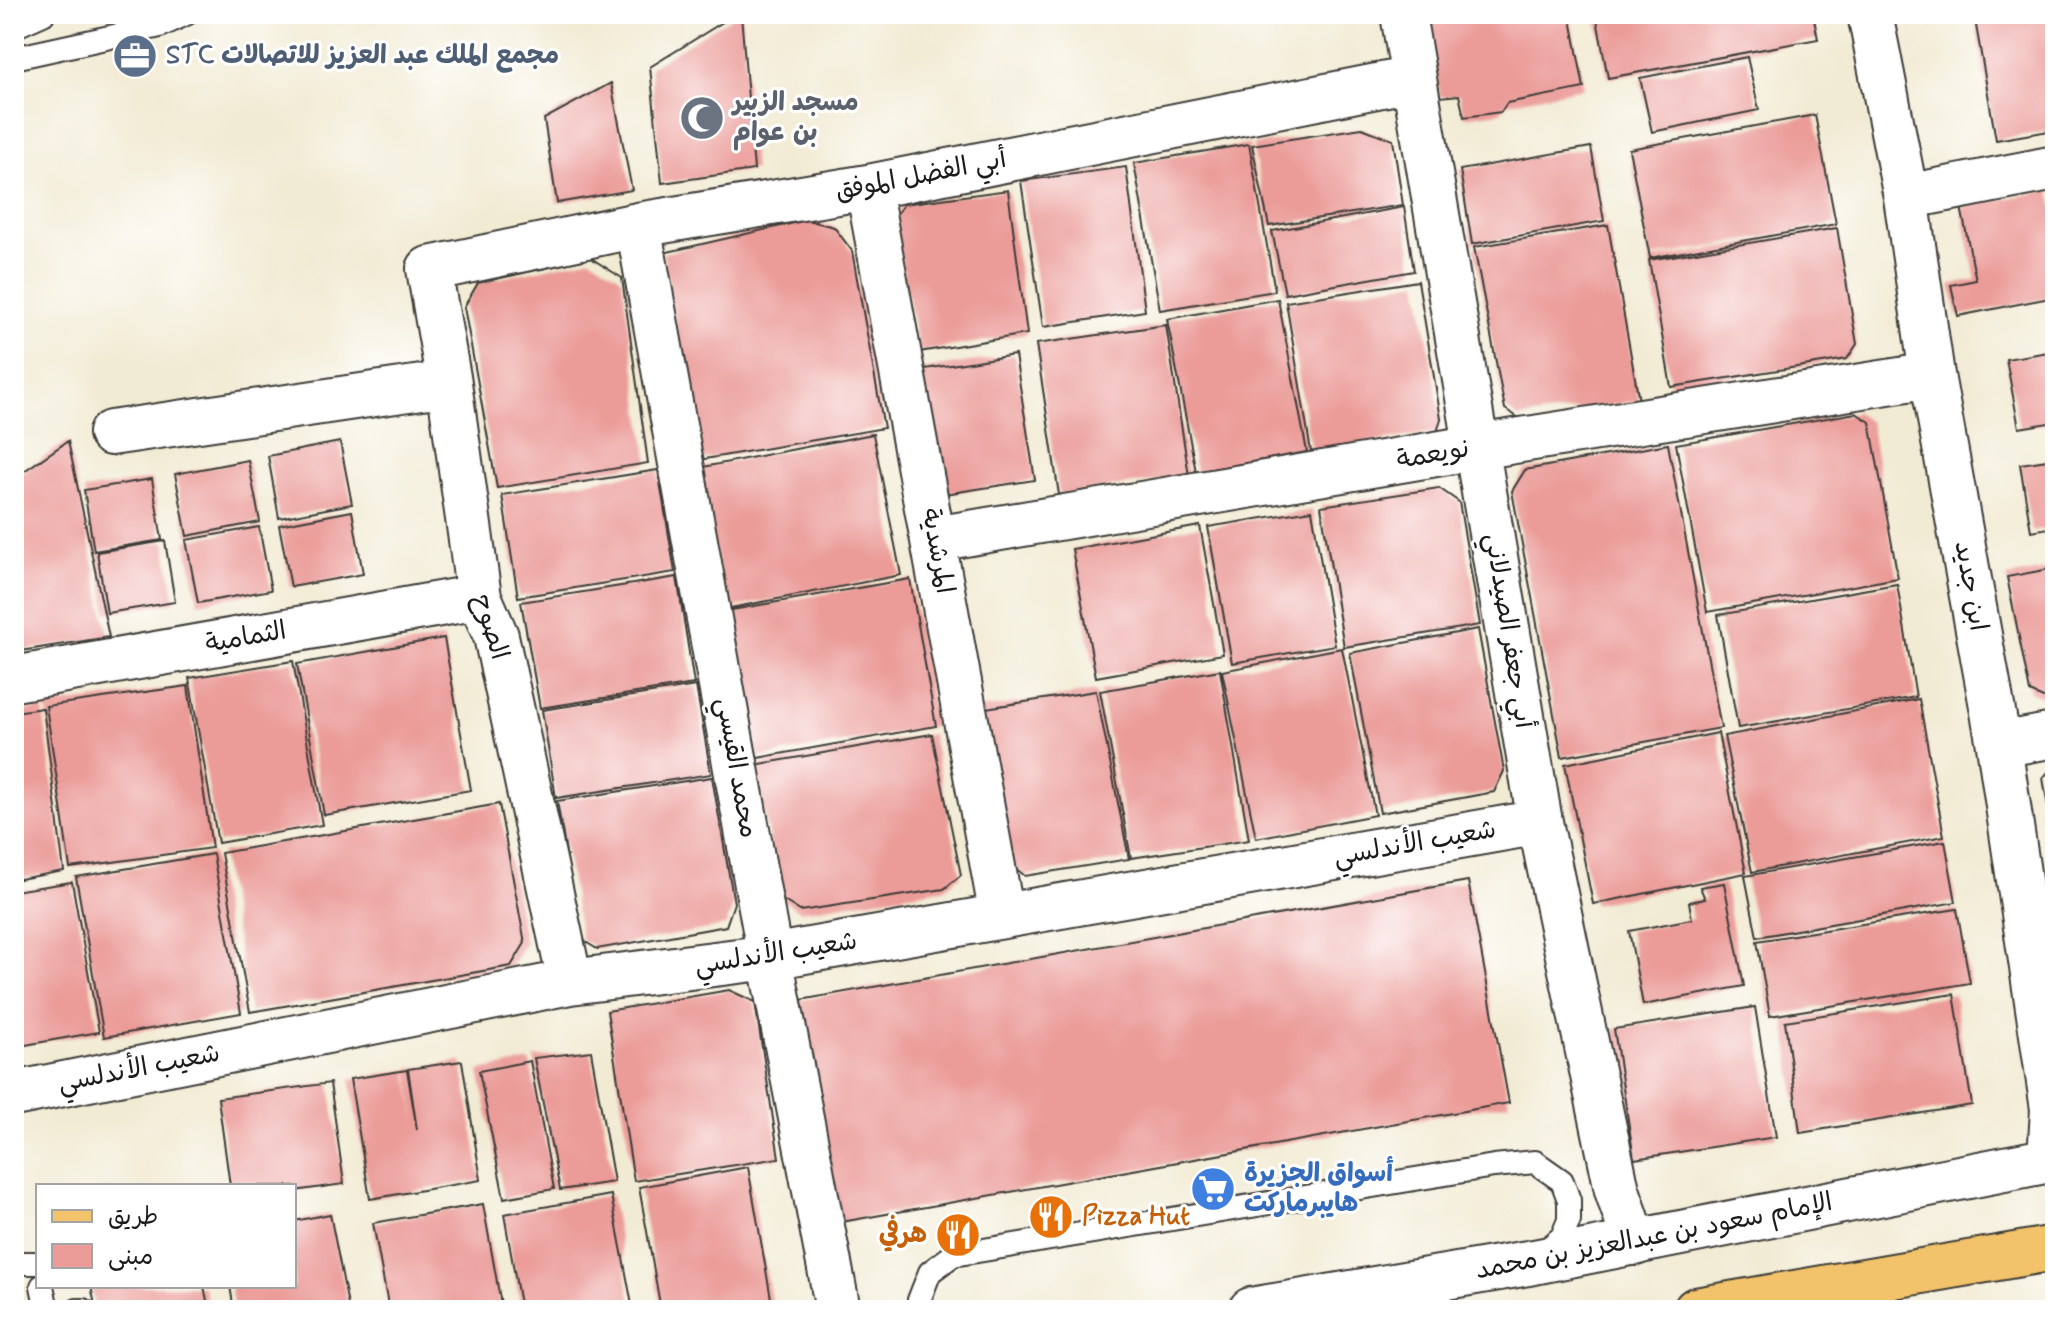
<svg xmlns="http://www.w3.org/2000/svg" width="2069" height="1324" viewBox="0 0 2069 1324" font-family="Mynerve,'Playpen Sans Arabic',sans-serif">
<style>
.building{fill:#eb9b98}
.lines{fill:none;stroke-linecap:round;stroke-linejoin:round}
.service-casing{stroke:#3c3b38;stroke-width:26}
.minor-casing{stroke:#3c3b38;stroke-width:48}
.tertiary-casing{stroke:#3c3b38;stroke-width:48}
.primary-casing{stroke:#3c3b38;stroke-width:48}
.service{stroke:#fff;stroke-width:22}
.minor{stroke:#fff;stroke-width:44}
.tertiary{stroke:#fff;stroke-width:44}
.primary{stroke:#f2c36a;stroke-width:44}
.labels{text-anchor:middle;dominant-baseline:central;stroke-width:6;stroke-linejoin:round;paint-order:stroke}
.service-label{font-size:26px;font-weight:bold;fill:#4e5e75;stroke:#fff;text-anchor:start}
.worship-label{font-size:26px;font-weight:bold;fill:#5b616d;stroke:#fff;text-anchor:start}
.street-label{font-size:26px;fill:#1c1c1c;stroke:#fff}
.shop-label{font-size:26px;font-weight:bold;fill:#366cbe;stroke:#fff;text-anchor:start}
.food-label{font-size:26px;font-weight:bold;fill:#c56008;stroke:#fff;text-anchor:start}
</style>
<rect width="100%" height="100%" fill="#fff"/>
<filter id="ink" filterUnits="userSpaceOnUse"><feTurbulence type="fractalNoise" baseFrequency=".0125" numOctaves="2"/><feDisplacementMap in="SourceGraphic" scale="16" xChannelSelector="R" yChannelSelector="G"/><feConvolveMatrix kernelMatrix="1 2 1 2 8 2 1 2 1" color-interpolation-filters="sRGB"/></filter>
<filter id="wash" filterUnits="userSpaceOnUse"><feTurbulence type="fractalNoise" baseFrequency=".006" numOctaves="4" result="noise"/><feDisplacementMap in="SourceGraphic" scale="32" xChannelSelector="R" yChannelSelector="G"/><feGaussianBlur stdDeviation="1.8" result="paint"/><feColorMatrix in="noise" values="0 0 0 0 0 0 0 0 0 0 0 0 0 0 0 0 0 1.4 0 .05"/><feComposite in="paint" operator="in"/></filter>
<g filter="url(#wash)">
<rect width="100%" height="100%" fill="#f2ebd4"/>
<g id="blocks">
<path class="building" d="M736,14H741L754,170L662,183L650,67Z
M1425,14H1570L1584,88L1507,103L1501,112L1464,117L1459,95L1440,97Z
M1596,14H1813L1818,39L1608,78Z
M1974,14H2055V130L1996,140Z
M1747,57L1759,110L1652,132L1640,78Z
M611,83L632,190L557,203L544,119Z
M1815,115L1836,224L1650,258L1629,149Z
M1362,128L1393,140L1403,205L1269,226L1252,145Z
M1249,144L1275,291L1160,310L1134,163Z
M1591,147L1604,221L1472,244L1460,170Z
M1126,167L1145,311L1043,327L1021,181Z
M1008,190L1027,334L919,352L893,219L904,204Z
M2050,190L2055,214V297L1958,316L1951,285L1976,280L1961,207Z
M1404,207L1414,271L1285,294L1272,231Z
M807,220L834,227L852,251L884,428L699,460L663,253Z
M1608,225L1639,401L1519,418L1505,409L1474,247Z
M1837,228L1857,344L1847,359L1671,387L1649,260Z
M591,258L622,278L648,463L497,488L464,307L478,283Z
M1418,281L1441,419L1437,432L1311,452L1286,302Z
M1278,299L1307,452L1196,472L1167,319Z
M1166,325L1189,476L1059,495L1036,344Z
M2055,351V422L2019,428L2006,359Z
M1015,355L1035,480L938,495L918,370Z
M1856,413L1870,422L1898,578L1707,612L1676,444Z
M873,434L901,575L726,609L698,468Z
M68,441L109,637L14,652V478Z
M340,442L352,504L279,518L268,456Z
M1668,444L1721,728L1562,757L1512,491L1525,470Z
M2055,459V527L2031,531L2020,464Z
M248,460L260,522L187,536L175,474Z
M658,470L675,572L518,597L502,495Z
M152,479L162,540L94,551L84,490Z
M1439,488L1459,502L1480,625L1344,647L1321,506Z
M1312,510L1335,645L1232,663L1208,527Z
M352,511L363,574L291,587L279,525Z
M1200,526L1223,654L1096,677L1072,549Z
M259,527L271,590L198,603L186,540Z
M165,541L175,602L107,613L97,552Z
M2055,568V696L2043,698L2030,692L2007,577Z
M677,577L694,684L540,708L521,602Z
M910,579L936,726L752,759L726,611Z
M1897,584L1916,697L1738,728L1718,615Z
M1478,629L1504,771L1494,792L1380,813L1350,653Z
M444,638L471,790L324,815L297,664Z
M1342,648L1375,815L1256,838L1222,671Z
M293,661L322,825L218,843L189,678Z
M1220,670L1249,840L1131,858L1100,691Z
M188,686L212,848L70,868L46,706Z
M696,686L711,774L556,798L542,710Z
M1096,691L1129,859L1025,876L1009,863L979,709Z
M1919,699L1944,836L1752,872L1724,736Z
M43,708L64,871L14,880V712Z
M1718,733L1746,873L1593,904L1565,764Z
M932,734L961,875L944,889L800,911L781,899L754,765Z
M2055,764V836H2053L2043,778Z
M712,777L734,903L726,926L597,949L581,939L557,801Z
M499,804L525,943L511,966L250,1012L221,853Z
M1945,841L1956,902L1757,937L1745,876Z
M213,854L241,1013L104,1037L76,877Z
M1468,881L1509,1103L830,1224L789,1002Z
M72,882L99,1032L14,1047V891Z
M1724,883L1744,986L1643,1005L1629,931L1692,919L1689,902L1705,899L1700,887Z
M1957,909L1970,983L1770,1016L1757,941Z
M729,990L755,1002L779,1158L634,1181L607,1011Z
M1954,994L1972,1105L1800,1133L1785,1021Z
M1755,1007L1776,1137L1634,1159L1614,1029Z
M591,1051L614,1182L560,1190L534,1058Z
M462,1061L481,1180L370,1199L350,1079L407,1070L417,1130L408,1069Z
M530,1061L554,1189L504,1198L479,1071Z
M330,1083L344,1184L294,1191V1186H230L218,1098Z
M748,1167L773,1310H661L639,1187Z
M611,1195L633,1310H521L504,1214Z
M483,1204L502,1310H389L373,1223Z
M330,1214L349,1310H234L230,1286H294V1221Z
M91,1286H204L209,1310H96Z"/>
</g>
</g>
<g filter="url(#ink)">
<use href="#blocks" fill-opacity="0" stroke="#3c3b38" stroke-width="2"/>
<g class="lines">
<g class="service-casing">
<path id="service" d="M14,27L43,14
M14,58L160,26L186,14
M14,1263H38
M42,1286L47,1310
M77,1310H83
M924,1310L919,1300L930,1272L953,1255L1494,1166L1535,1162L1562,1181L1569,1200V1220L1562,1237L1543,1253"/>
</g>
<g class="minor-casing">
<path id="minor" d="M1403,14L1540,822L1617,1190L1635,1243
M1870,14L1906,197L1932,375L1999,745L2053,1109L2050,1160
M868,187L1002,916
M1906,197L2055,168
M638,225L770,957L838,1310
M111,433L449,383
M935,539L1477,447L1932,375
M14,679L479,597
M1999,745L2055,735
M570,982L496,636L479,597L449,383L429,269L638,225L868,187L1412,79
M14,1094L570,982L770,957L1540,822"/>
</g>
<g class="tertiary-casing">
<path id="tertiary" d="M1251,1310L1534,1262L2055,1159"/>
</g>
<g class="primary-casing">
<path id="primary" d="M1696,1310L2055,1248"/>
</g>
<use href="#service" class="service"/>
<use href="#minor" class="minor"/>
<use href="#tertiary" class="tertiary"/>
<use href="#primary" class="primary"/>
</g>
</g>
<defs>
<g id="office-disc" transform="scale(2.3)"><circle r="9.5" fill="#5c6f8a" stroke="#fff"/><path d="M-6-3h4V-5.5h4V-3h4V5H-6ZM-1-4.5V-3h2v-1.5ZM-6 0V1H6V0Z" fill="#fff"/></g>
<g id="mosque-disc" transform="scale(2.3)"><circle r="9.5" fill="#6b7280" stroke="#fff"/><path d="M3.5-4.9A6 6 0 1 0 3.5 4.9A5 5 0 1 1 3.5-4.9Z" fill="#fff"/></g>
<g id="supermarket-disc" transform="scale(2.3)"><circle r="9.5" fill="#3f7fe0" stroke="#fff"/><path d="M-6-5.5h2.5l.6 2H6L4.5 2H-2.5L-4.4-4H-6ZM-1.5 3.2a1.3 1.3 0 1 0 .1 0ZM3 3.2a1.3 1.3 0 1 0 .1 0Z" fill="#fff"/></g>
<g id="restaurant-disc" transform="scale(2.3)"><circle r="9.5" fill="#e8710a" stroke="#fff"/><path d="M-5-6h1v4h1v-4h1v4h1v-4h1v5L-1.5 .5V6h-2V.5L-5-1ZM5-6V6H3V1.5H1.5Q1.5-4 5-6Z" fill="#fff"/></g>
</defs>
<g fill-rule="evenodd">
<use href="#office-disc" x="135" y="56"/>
<use href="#mosque-disc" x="702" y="118"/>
<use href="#supermarket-disc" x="1213" y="1189"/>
<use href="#restaurant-disc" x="1051" y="1217"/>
<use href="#restaurant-disc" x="958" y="1235"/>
</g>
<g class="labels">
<g class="service-label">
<text x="166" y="56">STC مجمع الملك عبد العزيز للاتصالات</text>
</g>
<g class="worship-label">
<text x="733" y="103">مسجد الزبير<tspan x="733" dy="30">بن عوام</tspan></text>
</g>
<g class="street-label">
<text transform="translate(921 176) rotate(-11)">أبي الفضل الموفق</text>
<text transform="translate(1433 455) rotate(-10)">نويعمة</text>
<text transform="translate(937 551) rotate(80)">المرشدية</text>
<text transform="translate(1970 586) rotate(80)">ابن جديد</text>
<text transform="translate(490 627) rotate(73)">الصوح</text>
<text transform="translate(1508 631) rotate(81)">أبي جعفر الصيدلاني</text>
<text transform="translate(246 638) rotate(-10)">الثمامية</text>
<text transform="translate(736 768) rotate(80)">محمد القيسي</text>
<text transform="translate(1415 844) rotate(-10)">شعيب الأندلسي</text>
<text transform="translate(776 954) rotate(-9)">شعيب الأندلسي</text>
<text transform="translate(139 1069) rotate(-11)">شعيب الأندلسي</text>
<text transform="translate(1654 1237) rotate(-11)">الإمام سعود بن عبدالعزيز بن محمد</text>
</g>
<g class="shop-label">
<text x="1244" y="1174">أسواق الجزيرة<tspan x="1244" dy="30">هايبرماركت</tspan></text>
</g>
<g class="food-label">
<text x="1082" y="1217">Pizza Hut</text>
<text x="927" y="1235" text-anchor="end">هرفي</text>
</g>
</g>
<rect width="2069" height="1324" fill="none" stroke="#fff" stroke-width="48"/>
<rect x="36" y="1184" width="260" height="104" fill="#ffffff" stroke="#a4a4a4" stroke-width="2"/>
<rect x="52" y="1210" width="40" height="12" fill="#f2c36a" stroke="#a4a4a4" stroke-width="2"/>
<text x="108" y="1224" font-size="24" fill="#1c1c1c">طريق</text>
<rect x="52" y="1244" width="40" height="24" fill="#eb9b98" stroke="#a4a4a4" stroke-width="2"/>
<text x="108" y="1264" font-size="24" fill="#1c1c1c">مبنى</text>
</svg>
